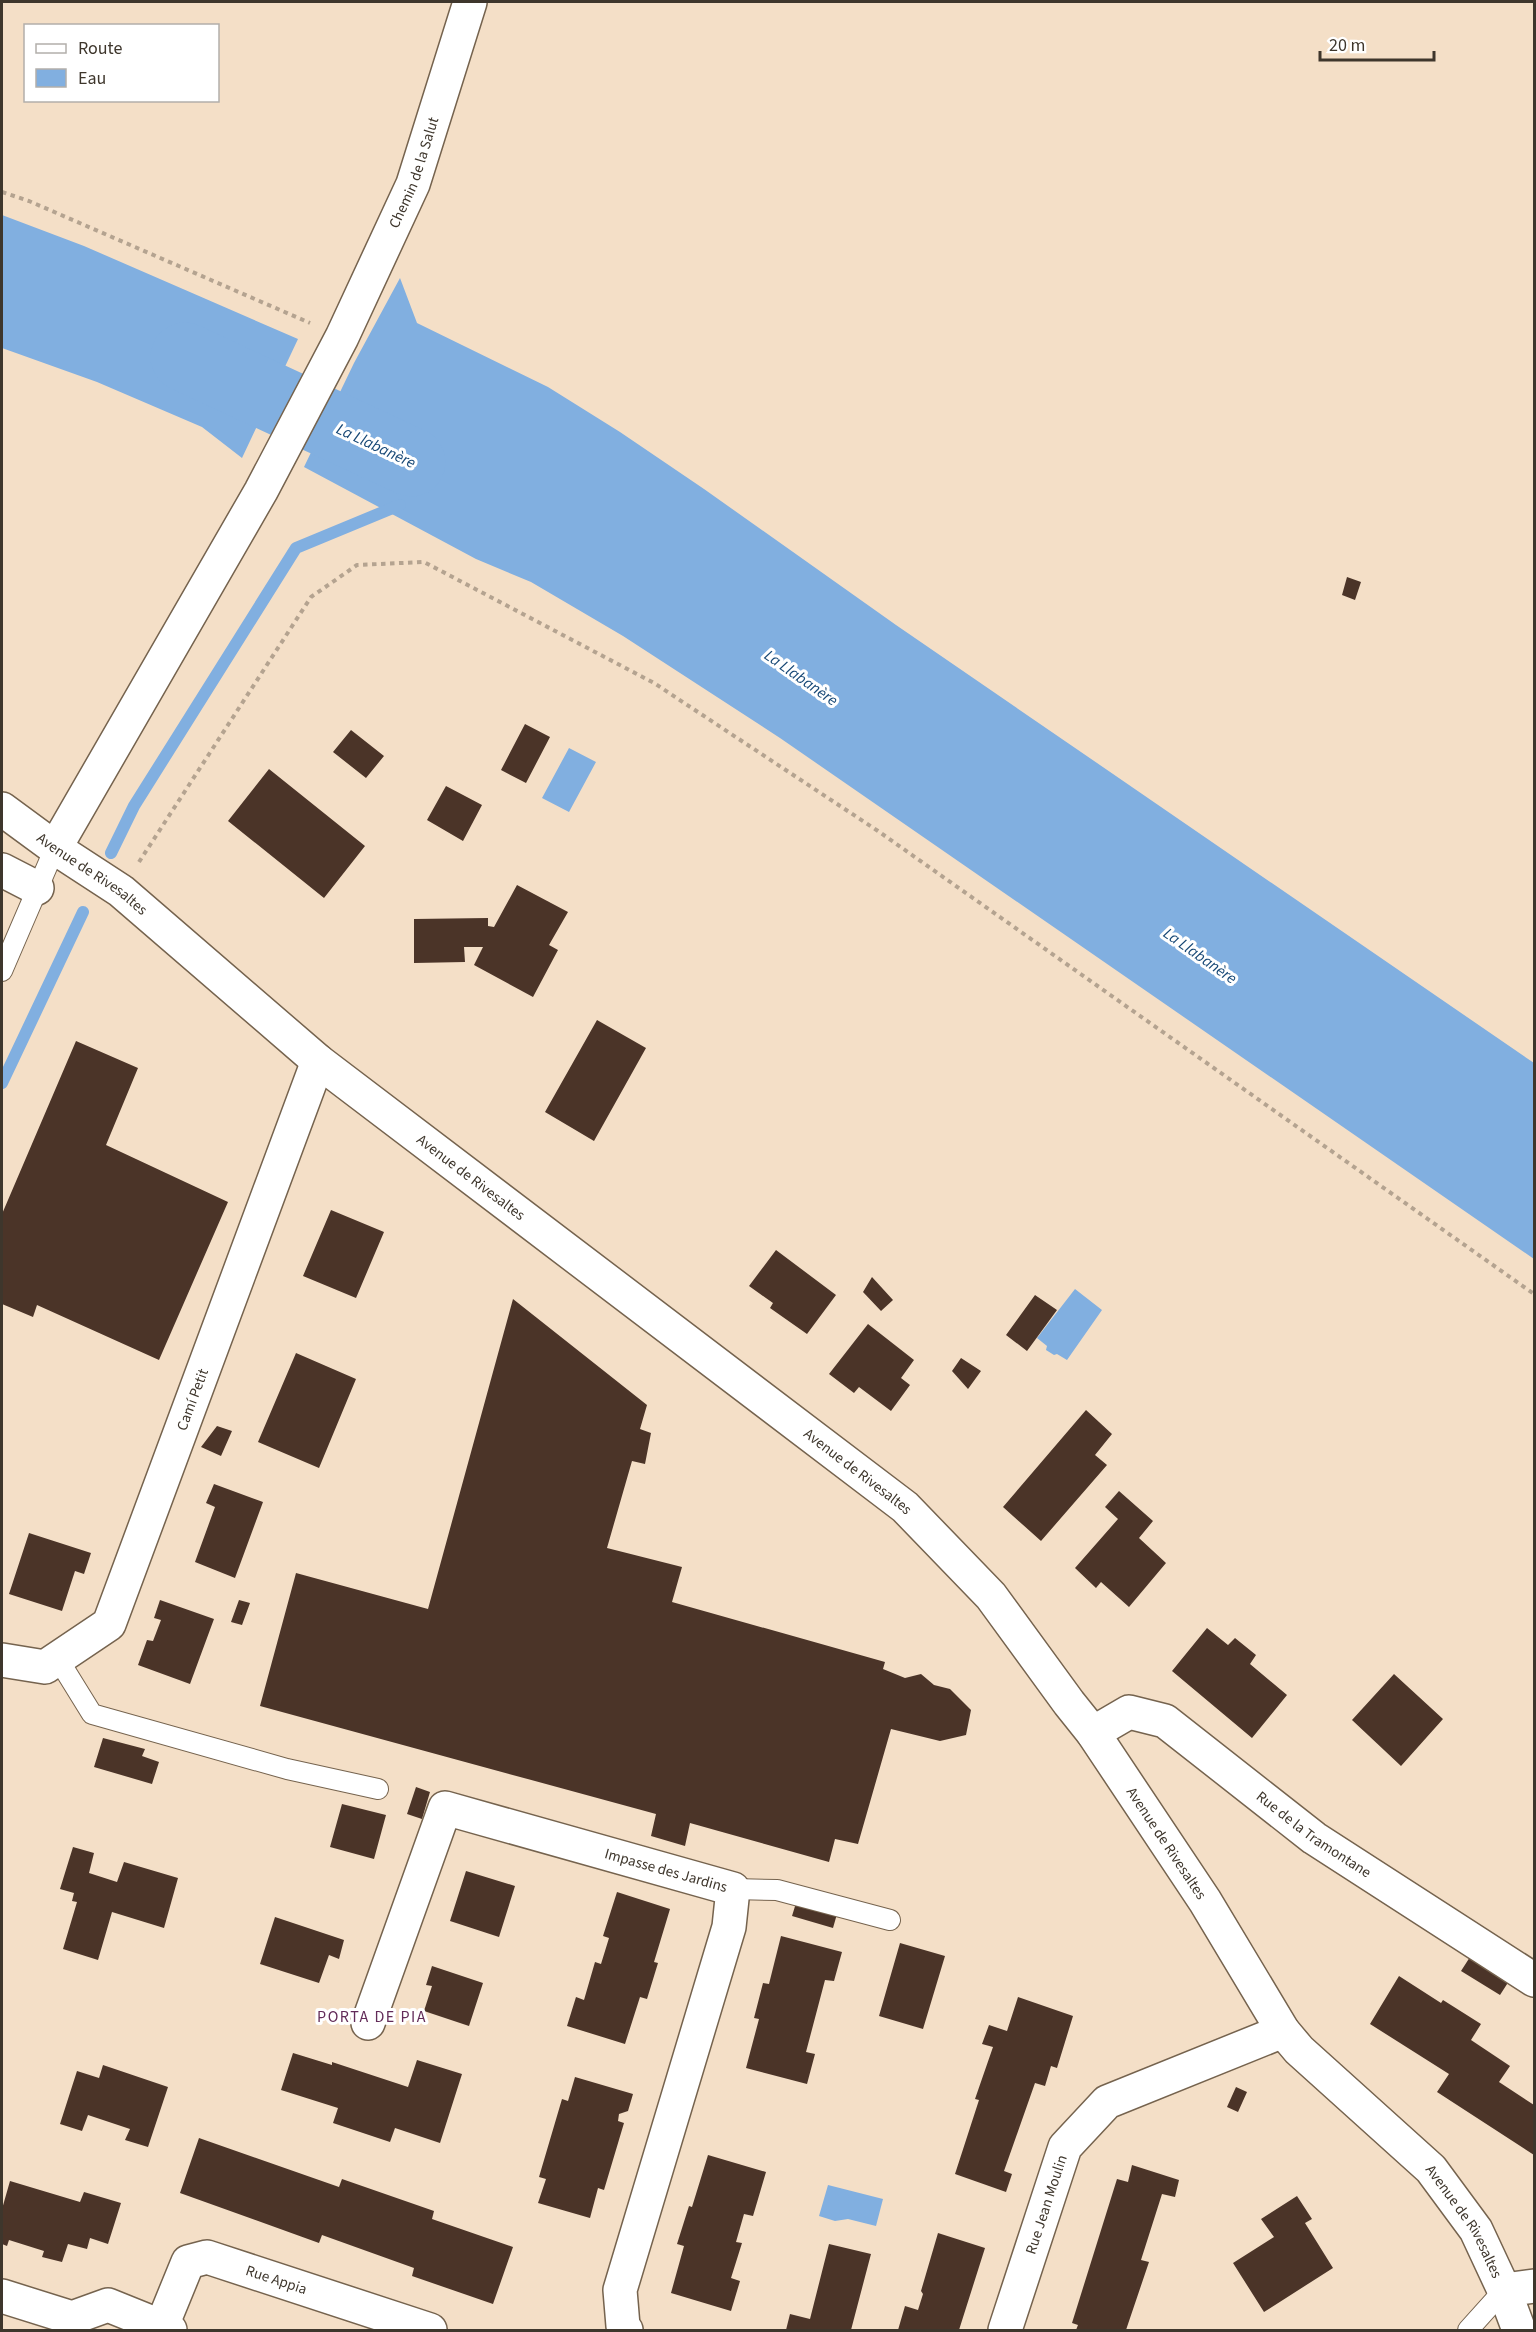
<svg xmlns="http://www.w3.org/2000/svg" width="1536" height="2332" viewBox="0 0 1536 2332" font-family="'Source Sans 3',sans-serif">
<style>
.water{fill:#81afe0}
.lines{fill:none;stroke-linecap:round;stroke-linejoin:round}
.stream{stroke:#81afe0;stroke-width:12}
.river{stroke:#81afe0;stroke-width:69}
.building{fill:#4b3428}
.service-casing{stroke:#75634e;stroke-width:22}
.minor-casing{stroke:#75634e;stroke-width:36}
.secondary-casing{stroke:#75634e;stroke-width:36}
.path{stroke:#b4a390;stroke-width:4;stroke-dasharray:4.5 4.5;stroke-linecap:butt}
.service{stroke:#fff;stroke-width:20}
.minor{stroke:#fff;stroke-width:33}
.secondary{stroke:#fff;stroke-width:33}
.labels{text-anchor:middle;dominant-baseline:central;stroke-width:6;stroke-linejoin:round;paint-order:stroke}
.street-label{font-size:15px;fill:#3e362c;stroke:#fff}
.water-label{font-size:16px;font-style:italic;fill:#174876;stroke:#fff}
.neighbourhood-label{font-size:16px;letter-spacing:1.5px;fill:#622b58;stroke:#fff}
</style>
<rect width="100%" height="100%" fill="#f4dfc7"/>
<path class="water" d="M2,215L84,246L298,339L242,458L202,427L97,382L2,348Z
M400,278L417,323L548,387L620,432L704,489L896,625L1534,1063V1259L780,738L623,636L531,582L476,559L304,467L354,363Z
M569,748L596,762L569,812L542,798Z
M1075,1289L1102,1310L1067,1360L1057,1354L1054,1355L1046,1350L1047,1346L1037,1338Z
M828,2185L883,2199L876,2226L848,2219L835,2221L819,2216Z"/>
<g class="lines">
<path class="stream" d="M111,853L134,806L296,548L400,505
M2,1083L83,912"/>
<path class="river" d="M185,357L411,462"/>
</g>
<path class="building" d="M1347,577L1361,582L1355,600L1342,595Z
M525,724L550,737L526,783L501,770Z
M351,730L384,756L366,778L333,752Z
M269,769L365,846L324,898L228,821Z
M446,786L482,805L463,841L427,820Z
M517,885L568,912L549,945L558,950L533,997L474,965L483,947H464L465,962L414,963V919L488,918V926L494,927Z
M597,1020L646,1048L594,1141L545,1112Z
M76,1041L138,1068L106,1145L228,1202L159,1360L37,1305L33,1317L2,1304V1214Z
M331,1210L384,1232L356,1298L303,1276Z
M776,1250L836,1295L807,1334L770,1308L773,1303L749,1286Z
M872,1277L893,1300L881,1311L863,1292Z
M1035,1295L1057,1310L1027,1351L1006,1335Z
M513,1299L647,1405L640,1429L651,1433L645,1464L632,1461L607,1548L682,1567L672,1602L885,1662L883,1669L905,1678L921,1674L934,1685L950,1689L971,1710L966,1735L940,1741L891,1729L858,1844L835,1839L829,1862L690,1823L685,1846L651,1836L656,1814L260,1706L296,1573L428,1609Z
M868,1324L914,1360L901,1378L910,1385L891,1411L859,1387L854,1393L829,1374Z
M296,1353L356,1379L319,1468L258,1442Z
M961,1358L981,1371L968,1389L952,1371Z
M1086,1410L1112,1434L1095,1455L1107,1465L1041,1541L1003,1507Z
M217,1426L232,1431L221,1456L201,1447Z
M214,1484L263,1502L235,1578L195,1562L215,1507L206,1503Z
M1119,1491L1153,1521L1139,1538L1166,1563L1129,1607L1101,1582L1096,1588L1075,1568L1118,1519L1105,1507Z
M29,1533L91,1553L84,1574L75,1571L62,1611L9,1594Z
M160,1600L214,1619L190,1684L138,1665L147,1640L153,1641L161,1620L154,1618Z
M239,1600L250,1603L242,1625L231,1622Z
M1207,1628L1228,1645L1235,1638L1256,1655L1250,1664L1287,1695L1252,1738L1172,1671Z
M1394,1674L1443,1719L1401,1766L1352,1720Z
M103,1738L145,1749L142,1756L159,1762L152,1784L94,1767Z
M416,1787L430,1792L422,1819L407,1814Z
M342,1804L386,1815L374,1859L330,1847Z
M73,1847L94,1853L89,1873L117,1882L124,1862L178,1878L164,1928L112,1912L98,1960L63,1949L77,1902L72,1901L74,1893L60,1889Z
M466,1871L515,1886L499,1937L450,1921Z
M617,1892L670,1909L654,1962L658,1963L647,1999L640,1997L625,2044L567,2026L576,1997L584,2000L595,1962L601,1964L609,1938L603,1936Z
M796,1903L837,1914L833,1928L792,1916Z
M275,1917L344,1940L339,1959L329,1955L319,1983L260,1964Z
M781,1936L842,1952L834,1981L825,1980L806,2052L815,2054L807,2084L746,2068L759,2019L754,2018L763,1983L769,1984Z
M900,1943L945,1956L923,2029L879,2016Z
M1470,1957L1509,1981L1500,1995L1461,1971Z
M432,1966L483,1983L469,2026L424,2011L432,1986L426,1985Z
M1399,1976L1441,2003L1443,2000L1481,2024L1471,2040L1510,2066L1499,2082L1534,2105V2155L1437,2092L1449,2074L1370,2024Z
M1018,1997L1073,2016L1057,2068L1051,2066L1045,2086L1035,2083L1004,2171L1012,2174L1006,2192L955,2174L979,2100L975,2099L993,2047L982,2044L989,2025L1007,2031Z
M293,2053L332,2065V2062L408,2087L417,2060L462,2074L440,2143L395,2128L390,2142L333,2123L338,2108L281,2090Z
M103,2065L168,2087L148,2147L125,2140L130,2129L88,2115L82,2131L60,2124L77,2071L99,2078Z
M575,2077L633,2094L628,2111L619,2114L618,2121L624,2123L604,2190L598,2188L590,2218L538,2203L546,2179L539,2177L562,2099L568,2101Z
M1236,2087L1247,2092L1238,2112L1227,2107Z
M199,2138L339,2187L342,2179L434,2211L432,2219L513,2247L493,2304L412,2276L414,2268L322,2235L319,2243L180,2193Z
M708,2155L766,2172L753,2216L744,2214L736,2242L742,2243L731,2278L740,2281L731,2311L671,2293L684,2246L677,2244L689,2206L692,2207Z
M1132,2165L1179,2180L1175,2197L1162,2194L1141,2260L1149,2262L1126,2330H1076L1078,2325L1072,2323L1117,2179L1128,2182Z
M10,2181L80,2202L84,2192L121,2203L108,2244L90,2238L87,2249L68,2244L62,2262L42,2257L44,2251L9,2240L7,2246L2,2244V2209Z
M1297,2196L1312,2219L1305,2223L1333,2268L1264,2312L1233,2263L1274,2237L1261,2219Z
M938,2233L985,2248L959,2330H898L905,2306L918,2310L923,2294L921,2291Z
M829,2244L871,2254L851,2330H786L790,2314L810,2319Z"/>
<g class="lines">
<g class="service-casing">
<path id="service" d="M2,971L55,848
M58,1659L92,1714L287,1769L378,1789
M733,1889L777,1890L890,1920
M1468,2330L1504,2290"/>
</g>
<g class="minor-casing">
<g id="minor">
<path id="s1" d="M55,848L261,491L342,337L413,184L470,2"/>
<path d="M2,870L37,888"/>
<path id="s2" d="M2,1660L45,1667L109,1624L318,1061"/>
<path id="s3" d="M1093,1733L1129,1712L1165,1721L1314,1838L1534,1980"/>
<path id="s4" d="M368,2023L445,1808L733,1889L729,1927L620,2290L623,2326L626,2330"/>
<path d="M1504,2290L1534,2286"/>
<path d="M2,2296L72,2318L108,2305L170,2330"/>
<path id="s5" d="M161,2328L188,2262L207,2257L430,2330"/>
<path id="s6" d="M1005,2330L1065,2147L1107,2102L1283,2031"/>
</g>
</g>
<g class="secondary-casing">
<g id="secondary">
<path id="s7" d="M2,809L55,848L121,891L318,1061L905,1507L991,1596L1069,1703L1093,1733L1205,1901L1283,2031L1299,2050L1431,2169L1476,2230L1504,2290L1519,2330"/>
</g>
</g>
<path class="path" d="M2,192L29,201L310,323
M139,862L311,597L357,565L424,562L654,683L878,831L1534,1294"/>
<use href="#service" class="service"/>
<use href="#minor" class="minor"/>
<use href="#secondary" class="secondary"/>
</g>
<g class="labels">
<g class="street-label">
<text stroke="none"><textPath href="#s1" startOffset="766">Chemin de la Salut</textPath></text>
<text stroke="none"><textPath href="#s7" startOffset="111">Avenue de Rivesaltes</textPath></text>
<text stroke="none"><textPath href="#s7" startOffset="597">Avenue de Rivesaltes</textPath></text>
<text stroke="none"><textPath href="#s2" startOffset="360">Camí Petit</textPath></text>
<text stroke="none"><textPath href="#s7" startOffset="1083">Avenue de Rivesaltes</textPath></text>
<text stroke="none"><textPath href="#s3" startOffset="266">Rue de la Tramontane</textPath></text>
<text stroke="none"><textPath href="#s7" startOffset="1569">Avenue de Rivesaltes</textPath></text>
<text stroke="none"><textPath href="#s4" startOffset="458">Impasse des Jardins</textPath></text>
<text stroke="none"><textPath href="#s6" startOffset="132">Rue Jean Moulin</textPath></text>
<text stroke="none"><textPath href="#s7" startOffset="2055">Avenue de Rivesaltes</textPath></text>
<text stroke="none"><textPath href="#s5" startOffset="164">Rue Appia</textPath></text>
</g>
<g class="water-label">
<text transform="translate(376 446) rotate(25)">La Llabanère</text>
<text transform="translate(801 678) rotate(35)">La Llabanère</text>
<text transform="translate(1200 956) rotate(35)">La Llabanère</text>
</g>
<g class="neighbourhood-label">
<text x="372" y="2017">PORTA DE PIA</text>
</g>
</g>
<rect width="1536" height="2332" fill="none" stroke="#3e362c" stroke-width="6"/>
<rect x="24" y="24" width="195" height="78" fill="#ffffff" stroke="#b2afab" stroke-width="1.5"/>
<rect x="36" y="44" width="30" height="9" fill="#ffffff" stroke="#b2afab" stroke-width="1.5"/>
<text x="78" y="54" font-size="18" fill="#3e362c">Route</text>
<rect x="36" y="69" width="30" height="18" fill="#81afe0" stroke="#b2afab" stroke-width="1.5"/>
<text x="78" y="84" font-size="18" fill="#3e362c">Eau</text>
<path d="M1320 51v9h114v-9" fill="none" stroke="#3e362c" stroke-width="3"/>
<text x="1329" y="51" font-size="18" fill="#3e362c" stroke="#ffffff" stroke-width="4.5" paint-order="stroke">20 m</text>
</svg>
